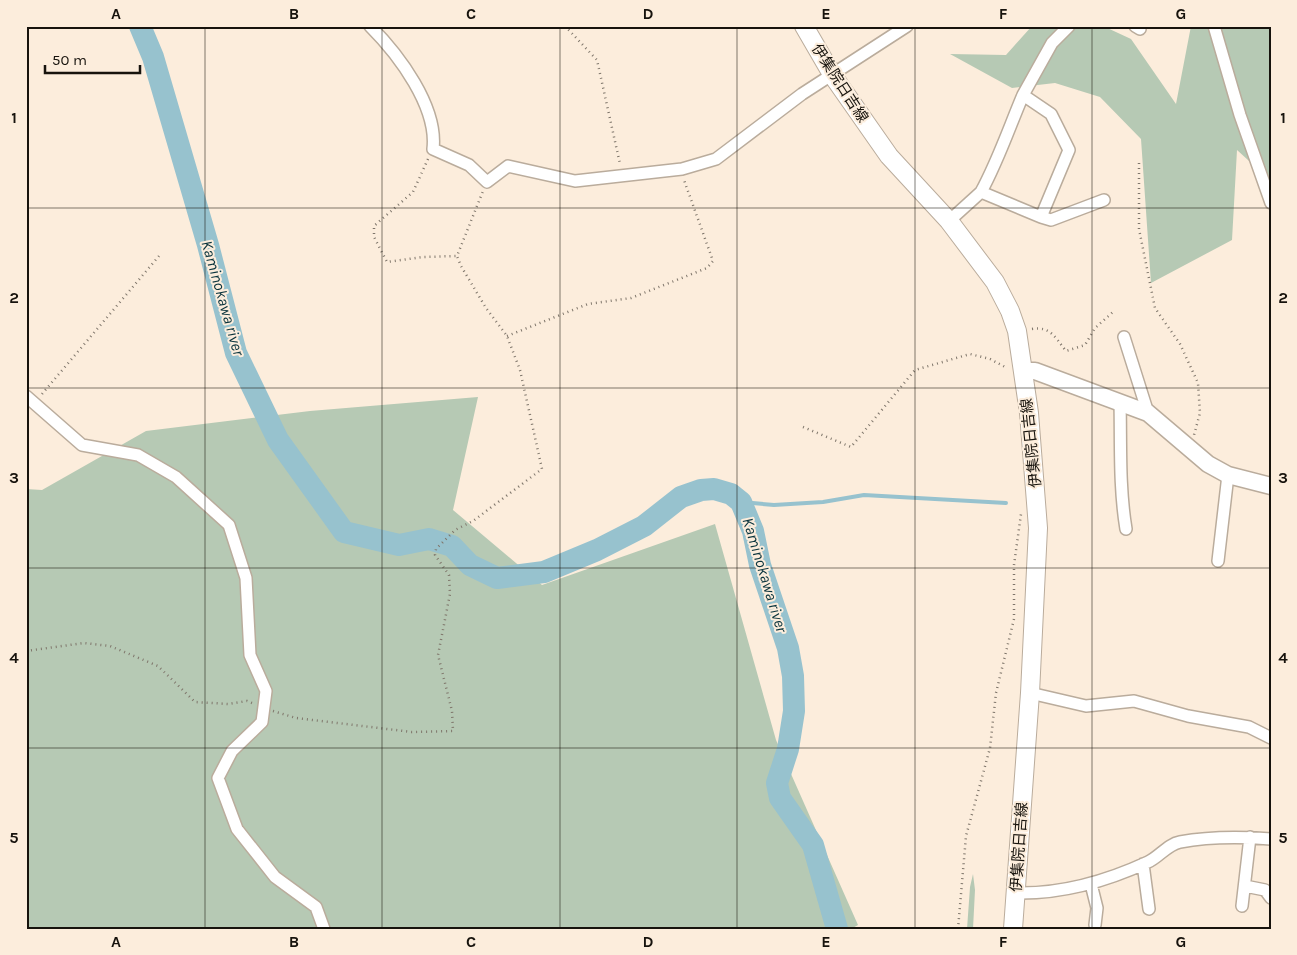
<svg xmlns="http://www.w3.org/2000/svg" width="1297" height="955" viewBox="0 0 1297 955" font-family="Karla,'Noto Sans JP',sans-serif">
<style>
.green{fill:#b6c9b4}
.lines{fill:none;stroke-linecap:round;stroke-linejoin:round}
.stream{stroke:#97c2ce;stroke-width:4}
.river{stroke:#97c2ce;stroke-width:22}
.street-casing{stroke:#baac9c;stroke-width:14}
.secondary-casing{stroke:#baac9c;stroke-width:19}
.primary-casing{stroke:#baac9c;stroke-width:20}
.path{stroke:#7f766b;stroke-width:2.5;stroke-dasharray:1 4;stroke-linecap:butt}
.street{stroke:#fff;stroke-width:11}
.secondary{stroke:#fff;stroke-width:16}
.primary{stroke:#fff;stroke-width:18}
.grid{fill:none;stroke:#17130d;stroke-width:1;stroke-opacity:0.55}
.labels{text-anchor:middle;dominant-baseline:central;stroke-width:4;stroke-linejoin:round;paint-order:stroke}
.street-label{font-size:15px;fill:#17130d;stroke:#fceddc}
.water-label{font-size:16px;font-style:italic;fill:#09333c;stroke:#fceddc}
.neatline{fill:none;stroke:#17130d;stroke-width:2}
.grid-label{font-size:16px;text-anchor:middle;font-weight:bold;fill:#17130d}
</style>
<rect width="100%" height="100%" fill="#fceddc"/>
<path class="green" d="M1032,26H1103L1131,39L1176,104L1191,26H1271V181L1237,150L1232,240L1151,283L1141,139L1100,97L1055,83L1012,88L950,54L1006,55Z
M478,397L453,510L542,585L715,524L776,740L858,925L851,929H26V489L42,490L146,431L310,411Z
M973,874L975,890L973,929H967L970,887Z"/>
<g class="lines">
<path class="stream" d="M741,502L774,505L823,502L864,495L1006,503"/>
<path class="river" d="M140,26L153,57L208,245L236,353L278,440L344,532L399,545L429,539L452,546L470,565L497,578L544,572L597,550L644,526L681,497L701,490L714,489L731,494L741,502L753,531L760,565L788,648L793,676L794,711L788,749L777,783L780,798L813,845L837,929"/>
<g class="street-casing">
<path id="street" d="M370,26C399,55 438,107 433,149L469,165L487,182L508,166L575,181L682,169L716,159L802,94L907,26
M1135,26L1140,29
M1214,26L1240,115L1271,203
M1023,95L1052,43L1069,26
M1041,217L1051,220L1104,200
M949,221L981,192L1041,217L1069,150L1051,114L1023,95C1009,128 998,161 981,192
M1124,337L1148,413
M26,396L82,445L138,455L176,477L229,525L246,578L250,655L266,691L262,722L232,751L218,778L237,829L275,877L316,907L324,929
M1120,401C1121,444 1119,487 1126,529
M1218,561L1228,475
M1030,693L1086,706L1134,701L1188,716L1249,727L1271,738
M1143,864L1149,909
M1091,884L1097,908L1095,925
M1245,886L1265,890L1271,898
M1016,893C1061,894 1107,881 1148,862C1159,857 1168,844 1180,842C1207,837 1244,837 1271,839
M1242,906L1250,837"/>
</g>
<g class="secondary-casing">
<path id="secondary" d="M1023,371H1035L1148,413L1208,464L1228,475L1271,486"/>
</g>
<g class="primary-casing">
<path id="primary" d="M804,26L833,76L889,156L949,221L995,282L1010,311L1017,331L1029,413L1038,528L1030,693L1013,929"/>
</g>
<path class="path" d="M565,26L597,60L620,164
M428,159L413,192L374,226V237L387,262L423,257L457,256
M1139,163V229L1155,308L1180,344L1198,383L1200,413L1194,435
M1032,329C1050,326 1055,337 1066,351L1085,345L1095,328L1113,312
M507,336L588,304L631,298L707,268L713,261L684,180
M42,394L159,256
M803,427L851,447L915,370L970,354L990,359L1007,368
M26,651L84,643L110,646L158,666L195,702L228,704L247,701L252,703
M273,711L296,718L412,732L453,731L452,711L438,655L450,594L449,575L435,555L436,549L455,530L473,521L542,469L520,370L507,336L486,308L461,266L457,256L483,191
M958,929L966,836L990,748L996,693L1014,619V565L1021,514"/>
<use href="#street" class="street"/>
<use href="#secondary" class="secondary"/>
<use href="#primary" class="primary"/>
</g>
<path class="grid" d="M205,26V929M382,26V929M560,26V929M737,26V929M915,26V929M1092,26V929M26,208H1271M26,388H1271M26,568H1271M26,748H1271"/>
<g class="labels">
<g class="street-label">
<text transform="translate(840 83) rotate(57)">伊集院日吉線</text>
<text transform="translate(1031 443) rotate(-96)">伊集院日吉線</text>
<text transform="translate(1019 847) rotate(-86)">伊集院日吉線</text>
</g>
<g class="water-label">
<text transform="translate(223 298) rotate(74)">Kaminokawa river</text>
<text transform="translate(765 575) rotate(73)">Kaminokawa river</text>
</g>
</g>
<rect width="1297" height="955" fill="none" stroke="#fceddc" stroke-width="55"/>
<path d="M45 65v8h95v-8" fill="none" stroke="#17130d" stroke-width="2.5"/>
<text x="52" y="65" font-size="15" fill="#17130d" stroke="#fceddc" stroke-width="4" paint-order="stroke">50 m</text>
<rect x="28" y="28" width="1242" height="900" class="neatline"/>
<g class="grid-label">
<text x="116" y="19">A</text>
<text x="294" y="19">B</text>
<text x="471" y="19">C</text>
<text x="648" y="19">D</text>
<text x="826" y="19">E</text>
<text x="1003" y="19">F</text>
<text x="1181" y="19">G</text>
<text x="14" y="123">1</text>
<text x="1283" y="123">1</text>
<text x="14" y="303">2</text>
<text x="1283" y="303">2</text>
<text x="14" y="483">3</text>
<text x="1283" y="483">3</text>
<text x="14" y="663">4</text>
<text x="1283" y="663">4</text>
<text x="14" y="843">5</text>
<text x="1283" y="843">5</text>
<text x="116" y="947">A</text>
<text x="294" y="947">B</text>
<text x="471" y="947">C</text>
<text x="648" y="947">D</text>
<text x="826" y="947">E</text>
<text x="1003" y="947">F</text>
<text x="1181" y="947">G</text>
</g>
</svg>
